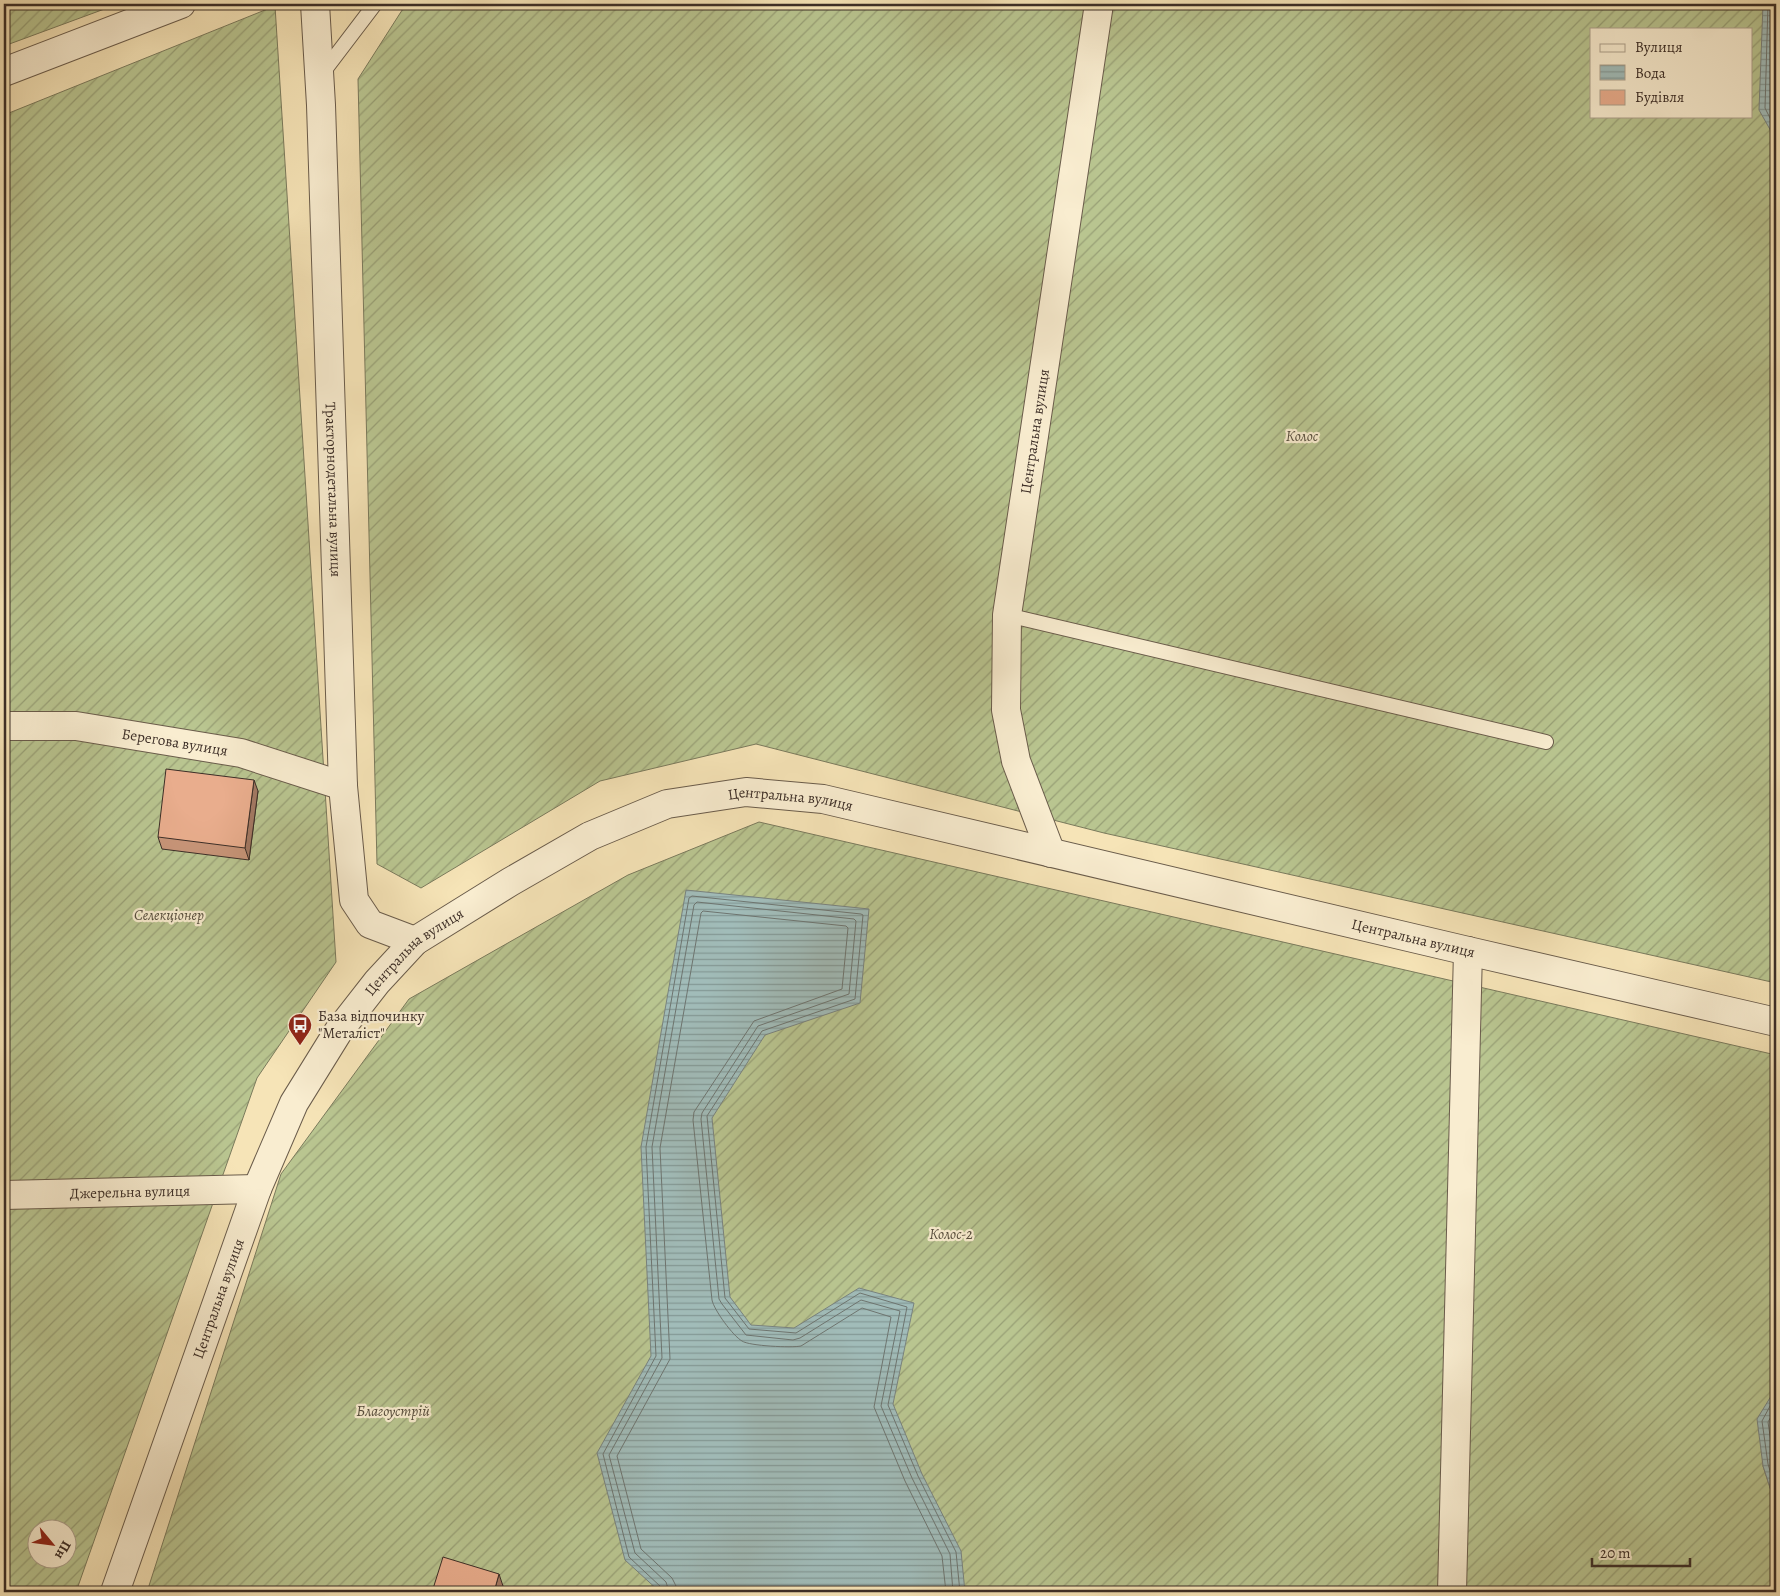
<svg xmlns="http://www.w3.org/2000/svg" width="1780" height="1596" viewBox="0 0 1780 1596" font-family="Alegreya,serif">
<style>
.garden{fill:url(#garden-furrows);stroke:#7a7a5c;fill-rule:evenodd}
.water{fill:url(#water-rules);stroke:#79837f}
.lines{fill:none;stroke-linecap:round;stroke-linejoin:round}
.shore{stroke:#6e7570;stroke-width:1}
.service-casing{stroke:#6a5c4b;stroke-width:16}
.minor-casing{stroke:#6a5c4b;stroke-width:30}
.tertiary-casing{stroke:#6a5c4b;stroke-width:30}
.service{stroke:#f9edd0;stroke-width:14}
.minor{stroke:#f9edd0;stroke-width:28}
.tertiary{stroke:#f9edd0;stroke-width:28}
.wall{fill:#c89579;stroke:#3c2e27}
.shaded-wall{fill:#a37963;stroke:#3c2e27}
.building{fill:#e9ad8d;stroke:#3c2e27}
.labels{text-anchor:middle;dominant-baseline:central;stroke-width:4.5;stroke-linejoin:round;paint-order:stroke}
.street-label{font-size:15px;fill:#3c2e27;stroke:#f9edd0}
.park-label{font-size:15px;font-style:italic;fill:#554c3c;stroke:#f9edd0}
.poi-label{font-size:15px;fill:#3c2e27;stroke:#f9edd0;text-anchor:start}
</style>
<defs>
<pattern id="garden-furrows" width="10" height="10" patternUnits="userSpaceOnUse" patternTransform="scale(1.25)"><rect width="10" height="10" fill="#b9c590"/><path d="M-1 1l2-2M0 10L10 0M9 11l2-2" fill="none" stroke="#98a076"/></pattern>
<pattern id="water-rules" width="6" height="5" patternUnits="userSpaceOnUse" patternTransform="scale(1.25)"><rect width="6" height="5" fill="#a1bcb9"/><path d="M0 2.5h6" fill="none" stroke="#849996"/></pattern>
</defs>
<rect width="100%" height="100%" fill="#f6e4b7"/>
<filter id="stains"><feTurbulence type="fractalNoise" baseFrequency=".004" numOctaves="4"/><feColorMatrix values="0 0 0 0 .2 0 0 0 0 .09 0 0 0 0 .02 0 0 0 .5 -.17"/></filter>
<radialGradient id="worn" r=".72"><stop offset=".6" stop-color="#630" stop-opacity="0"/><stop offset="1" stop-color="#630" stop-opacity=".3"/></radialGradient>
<path class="garden" d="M4,4H118L4,46Z
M406,4H1776V983L1104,833L756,744L600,781L421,888L377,864L358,79ZM1591,29H1751V116H1591Z
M275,6L336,962L257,1078L76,1592H4V115ZM38,1528H68V1558H38Z
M759,822L1776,1055V1388L1774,1390L1763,1466L1776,1506V1592H147L281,1174L409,999L628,875Z"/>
<path class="water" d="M1763,4H1776V140L1759,110Z
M686,890L869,909L860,1003L765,1035L712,1118L730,1297L751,1325L794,1328L859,1288L914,1303L893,1404L922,1474L961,1551L965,1592H660L625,1560L597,1453L651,1356L641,1147Z
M1776,1388V1506L1763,1466L1757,1419Z"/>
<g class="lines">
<path class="shore" d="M1768,4L1765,108L1776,130
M1774,4L1771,107L1776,117
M1776,1395L1762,1421L1768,1464L1776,1491
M1776,1408L1768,1422L1774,1463L1776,1471
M663,1592L661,1587L629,1557L603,1454L656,1356L646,1147L689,898L692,896L861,914L863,915L855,999L762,1031L707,1116L725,1298L749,1329L796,1333L860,1293L907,1307L888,1405L918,1476L956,1552L960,1592
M669,1592L666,1582L635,1553L609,1455L662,1358L652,1147L694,905L697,902L854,919L856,921L849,994L758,1026L702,1113L701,1119L719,1299L722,1304L746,1335L793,1340L800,1338L861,1300L900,1311L881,1406L912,1478L950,1554L953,1592
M677,1592L676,1586L672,1578L641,1549L617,1456L670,1359L660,1148L701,913L703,911L846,926L848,928L842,989L754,1021L694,1112L693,1120L712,1300C714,1310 733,1336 742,1341C749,1346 792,1348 801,1346L862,1308L891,1317L874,1407L905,1481L942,1556L946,1592"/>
<g class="service-casing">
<path id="service" d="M321,75L375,4
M1007,615L1546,742"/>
</g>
<g class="minor-casing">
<g id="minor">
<path id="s1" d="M315,4L321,105L343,786L354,900L370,924L415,941"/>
<path d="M4,72L181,4"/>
<path id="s2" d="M4,726H76L241,753L343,786"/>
<path id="s3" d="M1051,853L1016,761L1006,710L1007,615L1099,4"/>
<path id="s4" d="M4,1195L257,1189"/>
<path d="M1452,1592L1468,951"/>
</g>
</g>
<g class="tertiary-casing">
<g id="tertiary">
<path id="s5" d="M115,1592L257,1189L294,1103L338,1032L377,982L415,941L510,882L590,836L667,804L746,792L823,799L1468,951L1776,1022"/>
</g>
</g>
<use href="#service" class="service"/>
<use href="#minor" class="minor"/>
<use href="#tertiary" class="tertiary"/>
</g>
<path class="wall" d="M258,791L249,860L162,849L158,837Z"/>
<path class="shaded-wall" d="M254,780L258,791L249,860L245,848Z
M499,1574L503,1586L501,1592H494Z"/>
<path class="building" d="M166,769L254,780L245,848L158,837Z
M443,1557L499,1574L494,1592H432Z"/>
<defs>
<g id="bus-pin" transform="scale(1.25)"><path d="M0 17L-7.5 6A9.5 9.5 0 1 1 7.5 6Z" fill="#8f2418" stroke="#f9edd0"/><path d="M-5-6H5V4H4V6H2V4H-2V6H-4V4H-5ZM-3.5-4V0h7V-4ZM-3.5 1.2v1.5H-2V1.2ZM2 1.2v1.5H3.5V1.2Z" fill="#fff"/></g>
</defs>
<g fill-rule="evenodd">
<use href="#bus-pin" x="300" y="1025"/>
</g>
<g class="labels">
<g class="street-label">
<text stroke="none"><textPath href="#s3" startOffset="431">Центральна вулиця</textPath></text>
<text stroke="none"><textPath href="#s1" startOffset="486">Тракторнодетальна вулиця</textPath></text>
<text stroke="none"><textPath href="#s2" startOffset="172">Берегова вулиця</textPath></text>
<text stroke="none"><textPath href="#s5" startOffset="1136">Центральна вулиця</textPath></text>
<text stroke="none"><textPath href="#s5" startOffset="1775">Центральна вулиця</textPath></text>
<text stroke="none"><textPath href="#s5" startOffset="716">Центральна вулиця</textPath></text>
<text stroke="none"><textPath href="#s4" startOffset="126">Джерельна вулиця</textPath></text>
<text stroke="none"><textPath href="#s5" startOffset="311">Центральна вулиця</textPath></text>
</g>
<g class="park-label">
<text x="1302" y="436">Колос</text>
<text x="169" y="915">Селекціонер</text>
<text x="951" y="1234">Колос-2</text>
<text x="393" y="1411">Благоустрій</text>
</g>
<g class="poi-label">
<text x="318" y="1016">База відпочинку<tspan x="318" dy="17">"Металіст"</tspan></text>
</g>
</g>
<rect width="1780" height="1596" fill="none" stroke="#f6e4b7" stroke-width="20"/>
<rect x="5" y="5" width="1770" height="1586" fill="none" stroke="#3c2e27" stroke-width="2.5"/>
<rect x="10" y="10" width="1760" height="1576" fill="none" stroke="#3c2e27"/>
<rect x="1590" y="28" width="162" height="90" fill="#f9edd0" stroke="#ada18c"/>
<rect x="1600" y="44" width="25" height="8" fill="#f9edd0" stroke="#ada18c"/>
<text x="1635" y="52" font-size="15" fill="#3c2e27">Вулиця</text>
<rect x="1600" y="65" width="25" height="15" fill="url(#water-rules)" stroke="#ada18c"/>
<text x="1635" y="78" font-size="15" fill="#3c2e27">Вода</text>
<rect x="1600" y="90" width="25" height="15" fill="#e9ad8d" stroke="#ada18c"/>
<text x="1635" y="102" font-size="15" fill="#3c2e27">Будівля</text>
<g transform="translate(52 1544) rotate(119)"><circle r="24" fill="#f9edd0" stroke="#ada18c"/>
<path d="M0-4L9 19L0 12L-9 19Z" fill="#8f2418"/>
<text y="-8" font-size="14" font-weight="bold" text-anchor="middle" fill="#3c2e27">Пн</text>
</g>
<path d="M1592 1558v8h98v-8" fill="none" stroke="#3c2e27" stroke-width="2.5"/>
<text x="1600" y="1558" font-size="15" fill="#3c2e27" stroke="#f9edd0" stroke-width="4" paint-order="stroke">20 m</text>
<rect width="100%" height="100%" filter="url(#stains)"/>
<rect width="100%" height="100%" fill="url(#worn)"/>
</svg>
